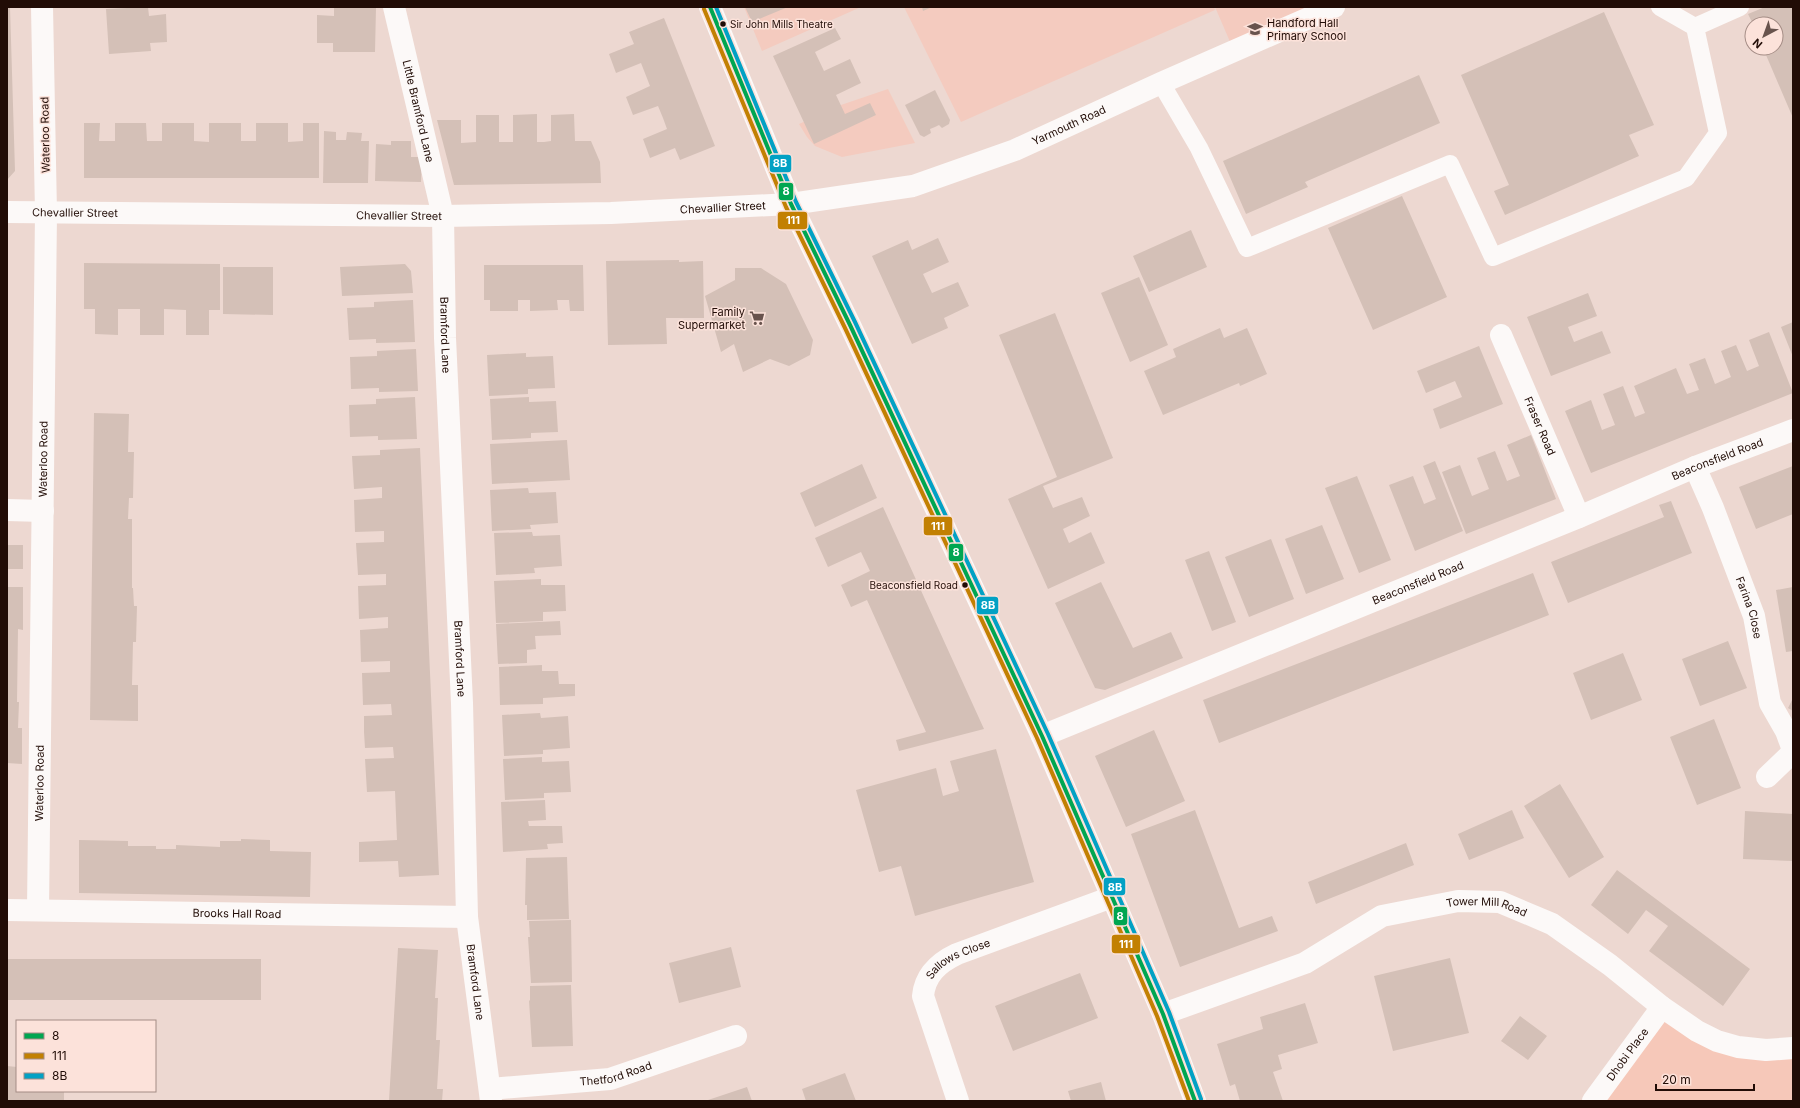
<svg xmlns="http://www.w3.org/2000/svg" width="1800" height="1108" viewBox="0 0 1800 1108" font-family="Inter,sans-serif">
<style>
.built{fill:#f4cbbf}
.green{fill:#f6c8b9}
.building{fill:#d4c0b7}
.lines{fill:none;stroke-linecap:round;stroke-linejoin:round}
.lane{stroke:#fcf9f8;stroke-width:18}
.street{stroke:#fcf9f8;stroke-width:22}
.secondary{stroke:#fcf9f8;stroke-width:22}
.primary{stroke:#fcf9f8;stroke-width:22}
.bus-1-casing{stroke:#fce2da;stroke-width:7}
.bus-2-casing{stroke:#fce2da;stroke-width:7}
.bus-3-casing{stroke:#fce2da;stroke-width:7}
.bus-1{stroke:#00a651;stroke-width:4}
.bus-2{stroke:#c28002;stroke-width:4}
.bus-3{stroke:#02a1c4;stroke-width:4}
.bus-dot{fill:#210c06;stroke:#fce2da;stroke-width:1.5}
.labels{text-anchor:middle;dominant-baseline:central;stroke-width:3;stroke-linejoin:round;paint-order:stroke}
.bus-label{font-size:10px;fill:#210c06;stroke:#fce2da;text-anchor:start}
.poi-label{font-size:11px;fill:#210c06;stroke:#fce2da;text-anchor:start}
.street-label{font-size:11px;fill:#210c06;stroke:#fce2da}
.line-badge{stroke:#fce2da;stroke-width:1.5}
.badge-label{font-size:11px;text-anchor:middle;font-weight:bold;fill:#fff}
</style>
<rect width="100%" height="100%" fill="#edd8d1"/>
<path class="built" d="M744,7H861L762,51Z
M904,7H1214L1215,10L961,122Z
M1215,7H1334L1234,51Z
M888,89L915,143L842,157L815,146L807,137L799,124L841,105Z"/>
<path class="green" d="M1662,1007L1697,1031L1793,1048V1101H1593Z"/>
<path class="building" d="M7,7H10L15,171L7,180Z
M148,7L149,16L166,14L167,42L150,43L151,51L109,54L106,9Z
M745,7H788L752,22Z
M922,7H932L923,11Z
M1765,7H1793V118L1763,48H1776V24H1753L1748,14Z
M334,8H376L375,52H333V43H317V15L334,16Z
M1604,12L1654,125L1629,135L1639,156L1505,215L1494,191L1509,185L1461,75Z
M664,18L715,146L680,160L675,148L650,158L643,139L667,129L663,118L658,106L633,115L626,97L650,86L641,63L616,73L609,54L634,44L629,32Z
M835,28L841,39L815,52L824,71L850,59L861,83L836,95L845,114L870,103L876,115L814,144L773,56Z
M1419,75L1440,123L1305,182L1308,187L1246,214L1223,161Z
M935,90L950,120L949,124L942,128L939,125L935,127L930,129L931,133L924,137L920,135L905,105Z
M537,114V142H544L551,141V115L574,114L575,141H591L600,162L601,183L454,185L437,120H461V143L476,142V115H499V142H513V115Z
M84,123H100L99,141H115V123H146L147,141H162V123H194V141L209,142V123H241V141H256V123H288V142L303,141V123H319V178H84Z
M324,131L336,132V140H346L347,132L362,133L361,141H369L368,183H323Z
M391,141H411V157H422L421,182L375,181L376,144L391,145Z
M1402,196L1447,297L1373,330L1328,228Z
M1191,230L1207,267L1149,292L1133,256Z
M938,238L949,262L923,274L932,293L958,282L969,306L944,318L948,328L912,344L872,256L908,240L912,250Z
M679,260V262L703,261L704,318H666L667,344L608,345L606,261Z
M84,263L220,264V310H209V335H186V310L164,309V335H140V309H118V335L95,334V309H84Z
M405,264L411,271L413,293L342,296L340,267Z
M484,265H583L584,311H570L569,300H557L558,310L530,311V300H518V311H490V300H484Z
M223,267H273V315L223,314Z
M735,268H761L786,284L813,340L810,355L789,366L770,359L743,372L734,344L721,352L705,296L735,280Z
M1139,277L1168,345L1130,362L1101,293Z
M1588,293L1597,316L1568,327L1574,342L1602,331L1611,353L1551,376L1527,317Z
M413,300L415,342L376,343V339L349,340L347,308L374,307V302Z
M1055,313L1113,458L1043,486L1053,508L1082,497L1090,516L1063,529L1069,543L1091,532L1105,563L1048,589L1008,499L1057,477L999,335Z
M1793,322V357L1781,327Z
M1220,328L1224,338L1247,328L1267,374L1240,386L1239,383L1163,415L1144,371L1176,357L1173,349Z
M1769,332L1793,393L1591,473L1565,411L1591,400L1602,430L1615,425L1603,394L1623,386L1635,417L1645,413L1634,386L1676,368L1687,394L1699,390L1689,364L1705,358L1715,384L1731,377L1721,351L1736,345L1747,371L1759,366L1749,340Z
M1479,346L1503,404L1440,429L1433,409L1462,397L1455,381L1426,393L1417,371Z
M416,349L418,391L379,392V388L351,389L350,357L377,356V351Z
M526,353V357L553,356L555,388L528,389V394L489,396L487,355Z
M415,397L417,439L378,440V436L350,437L349,405L376,404V399Z
M529,397V402L556,401L558,432L531,433V438L492,440L490,399Z
M94,413L129,414L128,452H134L133,498H129L128,519H132V588H133L134,606H137L136,642H133L132,685H138V721L90,720Z
M1531,435L1556,499L1466,534L1442,472L1460,465L1472,496L1489,489L1477,458L1495,451L1507,481L1520,476L1507,445Z
M567,440L570,480L492,484L490,444Z
M420,448L439,875L399,877L398,861L359,862V842L397,840L395,791L367,792L365,759L394,758L393,747L365,748L364,732V716L392,715L391,704L363,705L362,673L390,672V661L361,662L360,630L388,628V617L359,619L358,586L386,585V574L358,575L356,543L384,542V531L355,532L354,500L382,498V487L354,489L352,456L380,455V450Z
M1435,461L1463,531L1415,551L1389,485L1413,476L1424,504L1436,499L1423,466Z
M862,464L877,498L815,527L800,493Z
M1793,466V514L1756,529L1739,487Z
M1357,476L1391,560L1359,573L1325,488Z
M528,488L529,493L556,492L558,523L530,525L531,529L492,531L490,490Z
M1671,501L1692,553L1568,603L1551,562L1664,517L1659,505Z
M883,507L984,729L899,751L896,740L926,732L867,600L851,607L841,585L870,571L861,552L828,567L815,538Z
M1322,525L1344,579L1306,594L1285,539Z
M532,532L533,536L560,535L562,566L534,568L535,573L496,575L494,533Z
M1271,539L1294,599L1249,617L1225,557Z
M7,545H23V569H7Z
M1209,551L1236,622L1212,631L1185,560Z
M1533,573L1549,615L1219,743L1203,700Z
M541,579V585H565L566,611L543,612V621L496,623L494,581Z
M1101,582L1133,648L1171,632L1183,658L1105,690L1095,688L1055,603Z
M7,587H23V630L18,629L17,702H19L18,728H22V764L7,763Z
M1793,587V651L1786,652L1776,590Z
M560,621L561,635L535,636L536,649L527,650V663L498,664L496,624Z
M1728,641L1747,688L1700,706L1682,659Z
M1623,653L1642,700L1591,720L1573,673Z
M542,665V671H558L559,684H575V696L543,698V704L500,705L499,667Z
M1793,698V711L1788,708Z
M540,713L541,718L568,716L570,748L543,750V754L504,756L502,715Z
M1714,719L1741,788L1697,805L1670,737Z
M1154,730L1185,801L1126,827L1095,756Z
M996,749L1034,882L915,916L901,866L879,872L856,790L936,768L943,796L959,791L950,761Z
M542,757V762L569,761L571,792L544,793V798L505,800L503,759Z
M1560,784L1604,857L1569,878L1524,806Z
M545,800L546,820L528,821L529,826H562L563,843L547,844L548,849L503,852L501,802Z
M1195,810L1239,928L1272,916L1278,931L1180,967L1131,834Z
M1512,810L1524,838L1469,860L1458,834Z
M1745,811L1793,814V861L1743,859Z
M241,839L270,840V851L311,852L310,897L79,893V840L128,841V846H156V849H176V845L220,847V841H241Z
M1406,843L1414,865L1316,904L1308,882Z
M567,857L569,919L527,920V905H525L526,858Z
M1617,870L1750,969L1723,1006L1649,951L1668,926L1646,910L1628,934L1591,905Z
M571,920L572,982L531,983L528,937H530L529,921Z
M731,947L741,987L679,1003L669,963Z
M398,948L438,950L435,998H438L436,1040H440L437,1089H443L442,1101H389Z
M1450,958L1469,1033L1393,1051L1374,976Z
M7,959H261V1000H7Z
M1080,973L1098,1018L1013,1051L995,1006Z
M571,985L573,1046L532,1047L529,1000L530,1001V986Z
M1305,1003L1318,1043L1278,1055L1282,1069L1273,1072L1283,1101H1240L1235,1084L1230,1086L1217,1044L1263,1029L1260,1017Z
M1520,1016L1547,1036L1528,1060L1501,1041Z
M7,1066L17,1067V1091H64V1101H7Z
M845,1073L856,1101H806L802,1089Z
M1101,1082L1106,1101H1071L1068,1091Z
M747,1087L752,1101H705Z"/>
<g class="lines">
<path class="lane" d="M1660,7L1695,27L1740,7
M1161,83L1199,148L1247,248L1450,164L1493,257L1686,178L1718,133L1695,27"/>
<g class="street">
<path id="s1" d="M394,7L443,216"/>
<path id="s2" d="M1501,335L1579,517"/>
<path id="s3" d="M1695,467L1713,508L1754,616L1770,703L1786,731L1793,750"/>
<path d="M7,510L43,511"/>
<path id="s4" d="M1042,736L1579,517L1695,467L1793,430"/>
<path d="M1767,777L1793,752"/>
<path id="s5" d="M7,910L467,917"/>
<path id="s6" d="M38,910L46,213L42,7"/>
<path id="s7" d="M1163,1014L1305,963L1382,916L1458,901L1500,902L1552,924L1610,965L1662,1007L1697,1031L1717,1041L1738,1047L1766,1050L1793,1048"/>
<path id="s8" d="M490,1089L610,1079L736,1036"/>
<path id="s9" d="M958,1101L923,996C925,975 938,963 957,954L1112,897"/>
<path id="s10" d="M1593,1101L1662,1007"/>
</g>
<g class="secondary">
<path d="M710,7L791,204L850,325L1042,736L1163,1014L1195,1101"/>
<path id="s11" d="M443,216L445,338L462,703L467,917L491,1101"/>
</g>
<path class="primary" id="s12" d="M7,212L443,216L611,213L791,204L913,186L1015,150L1161,83L1334,7"/>
<g class="bus-1-casing">
<path id="bus-1" d="M710,7L791,204L850,325L1042,736L1163,1014L1195,1101"/>
</g>
<g class="bus-2-casing">
<path id="bus-2" d="M704,9L786,207L845,328L1037,738L1157,1016L1189,1101"/>
</g>
<g class="bus-3-casing">
<path id="bus-3" d="M716,7L796,202L855,322L1048,734L1169,1012L1201,1099"/>
</g>
<use href="#bus-1" class="bus-1"/>
<use href="#bus-2" class="bus-2"/>
<use href="#bus-3" class="bus-3"/>
</g>
<defs>
<g id="school-bare" transform="scale(1.2)"><path d="M0-5L7-2L0 1L-7-2ZM-4 1L0 2.5L4 1V4Q0 6-4 4Z" fill="#68534d" stroke="#fce2da" stroke-width="2.5" paint-order="stroke"/></g>
<g id="supermarket-bare" transform="scale(1.2)"><path d="M-6-5.5h2.5l.6 2H6L4.5 2H-2.5L-4.4-4H-6ZM-1.5 3.2a1.3 1.3 0 1 0 .1 0ZM3 3.2a1.3 1.3 0 1 0 .1 0Z" fill="#68534d" stroke="#fce2da" stroke-width="2.5" paint-order="stroke"/></g>
</defs>
<g fill-rule="evenodd">
<use href="#school-bare" x="1255" y="29"/>
<use href="#supermarket-bare" x="757" y="318"/>
</g>
<g class="bus-dot">
<circle cx="723" cy="24" r="3.5"/>
<circle cx="965" cy="585" r="3.5"/>
</g>
<g class="labels">
<g class="bus-label">
<text x="730" y="24">Sir John Mills Theatre</text>
<text x="958" y="585" text-anchor="end">Beaconsfield Road</text>
</g>
<g class="poi-label">
<text x="1267" y="23">Handford Hall<tspan x="1267" dy="13">Primary School</tspan></text>
<text x="745" y="312" text-anchor="end">Family<tspan x="745" dy="13">Supermarket</tspan></text>
</g>
<g class="street-label">
<text stroke="none"><textPath href="#s1" startOffset="107">Little Bramford Lane</textPath></text>
<text stroke="none"><textPath href="#s12" startOffset="1075">Yarmouth Road</textPath></text>
<text transform="translate(45 135) rotate(-91)">Waterloo Road</text>
<text stroke="none"><textPath href="#s12" startOffset="716">Chevallier Street</textPath></text>
<text stroke="none"><textPath href="#s12" startOffset="68">Chevallier Street</textPath></text>
<text stroke="none"><textPath href="#s12" startOffset="392">Chevallier Street</textPath></text>
<text stroke="none"><textPath href="#s11" startOffset="119">Bramford Lane</textPath></text>
<text stroke="none"><textPath href="#s2" startOffset="99">Fraser Road</textPath></text>
<text stroke="none"><textPath href="#s6" startOffset="451">Waterloo Road</textPath></text>
<text stroke="none"><textPath href="#s4" startOffset="730">Beaconsfield Road</textPath></text>
<text stroke="none"><textPath href="#s4" startOffset="406">Beaconsfield Road</textPath></text>
<text stroke="none"><textPath href="#s3" startOffset="151">Farina Close</textPath></text>
<text stroke="none"><textPath href="#s11" startOffset="443">Bramford Lane</textPath></text>
<text stroke="none"><textPath href="#s6" startOffset="127">Waterloo Road</textPath></text>
<text stroke="none"><textPath href="#s7" startOffset="348">Tower Mill Road</textPath></text>
<text stroke="none"><textPath href="#s5" startOffset="230">Brooks Hall Road</textPath></text>
<text stroke="none"><textPath href="#s9" startOffset="166">Sallows Close</textPath></text>
<text stroke="none"><textPath href="#s11" startOffset="767">Bramford Lane</textPath></text>
<text stroke="none"><textPath href="#s10" startOffset="58">Dhobi Place</textPath></text>
<text stroke="none"><textPath href="#s8" startOffset="127">Thetford Road</textPath></text>
</g>
</g>
<g class="line-badge">
<rect x="769" y="154" width="23" height="19" rx="4" fill="#02a1c4"/>
<rect x="778" y="182" width="16" height="19" rx="4" fill="#00a651"/>
<rect x="777" y="211" width="31" height="19" rx="4" fill="#c28002"/>
<rect x="923" y="516" width="30" height="20" rx="4" fill="#c28002"/>
<rect x="948" y="543" width="16" height="19" rx="4" fill="#00a651"/>
<rect x="976" y="596" width="23" height="19" rx="4" fill="#02a1c4"/>
<rect x="1103" y="877" width="23" height="19" rx="4" fill="#02a1c4"/>
<rect x="1113" y="906" width="15" height="20" rx="4" fill="#00a651"/>
<rect x="1111" y="934" width="30" height="20" rx="4" fill="#c28002"/>
</g>
<g class="badge-label">
<text x="780" y="167">8B</text>
<text x="786" y="195">8</text>
<text x="793" y="224">111</text>
<text x="938" y="530">111</text>
<text x="956" y="556">8</text>
<text x="988" y="609">8B</text>
<text x="1115" y="891">8B</text>
<text x="1120" y="920">8</text>
<text x="1126" y="948">111</text>
</g>
<rect width="1800" height="1108" fill="none" stroke="#210c06" stroke-width="16"/>
<rect x="16" y="1020" width="140" height="72" fill="#fce2da" stroke="#a48c85"/>
<rect x="24" y="1033" width="20" height="6" fill="#00a651" stroke="#a48c85"/>
<text x="52" y="1040" font-size="12" fill="#210c06">8</text>
<rect x="24" y="1053" width="20" height="6" fill="#c28002" stroke="#a48c85"/>
<text x="52" y="1060" font-size="12" fill="#210c06">111</text>
<rect x="24" y="1073" width="20" height="6" fill="#02a1c4" stroke="#a48c85"/>
<text x="52" y="1080" font-size="12" fill="#210c06">8B</text>
<g transform="translate(1764 36) rotate(221)"><circle r="19" fill="#fce2da" stroke="#a48c85"/>
<path d="M0-3L7 15L0 10L-7 15Z" fill="#68534d"/>
<text y="-6" font-size="11" font-weight="bold" text-anchor="middle" fill="#210c06">N</text>
</g>
<path d="M1656 1084v6h98v-6" fill="none" stroke="#210c06" stroke-width="2"/>
<text x="1662" y="1084" font-size="12" fill="#210c06" stroke="#fce2da" stroke-width="3" paint-order="stroke">20 m</text>
</svg>
